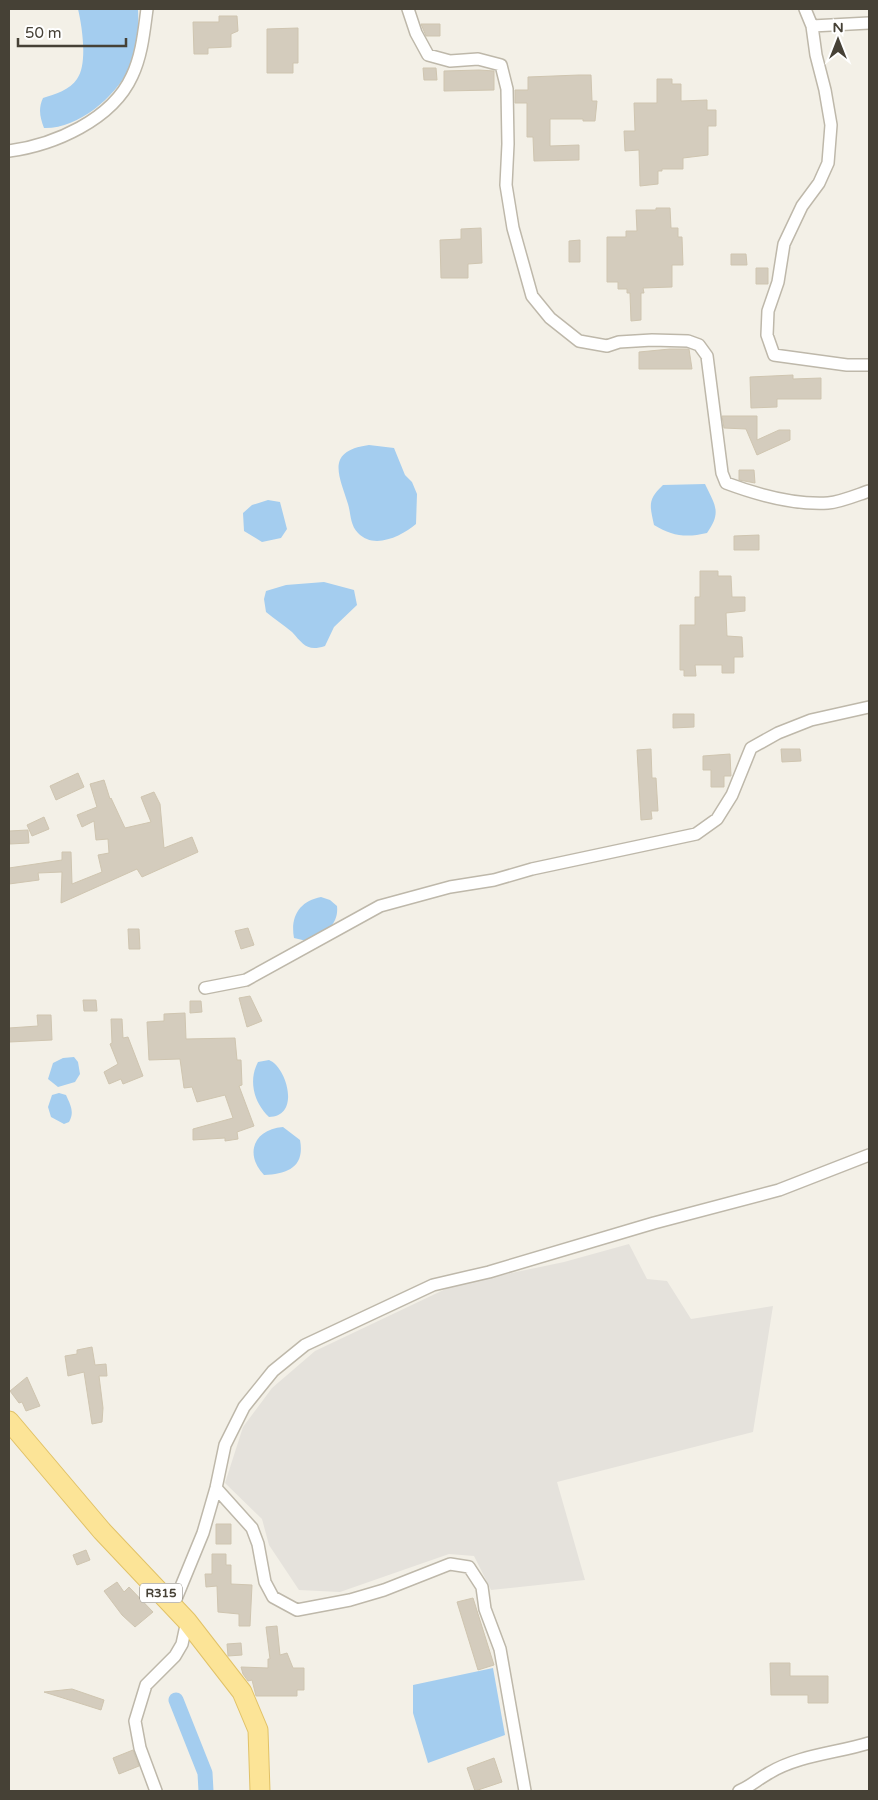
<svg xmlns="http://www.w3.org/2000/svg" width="878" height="1800" viewBox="0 0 878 1800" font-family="'Varela Round',sans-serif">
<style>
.industrial{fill:#e5e2dc}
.water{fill:#a4cdef}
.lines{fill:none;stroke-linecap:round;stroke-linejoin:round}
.canal{stroke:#a4cdef;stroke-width:15}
.building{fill:#d4ccbd;stroke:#cfc5b0}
.minor-casing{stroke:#beb8aa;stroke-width:14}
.primary-casing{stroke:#e1c267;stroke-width:21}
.minor{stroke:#fff;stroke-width:11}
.primary{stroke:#fce497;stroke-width:19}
.labels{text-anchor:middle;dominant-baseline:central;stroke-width:4;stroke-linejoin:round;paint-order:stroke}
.shield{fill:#fff;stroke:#7e7a72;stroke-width:1}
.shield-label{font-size:12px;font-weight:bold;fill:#464136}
</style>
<rect width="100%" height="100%" fill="#f3f0e7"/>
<path class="industrial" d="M629,1244L647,1279L667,1281L691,1319L773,1306L753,1432L557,1482L585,1580L491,1590L474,1556L449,1554L340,1592L299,1590L269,1545L262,1519L225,1483L243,1427L272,1388L315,1351L454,1285L564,1262Z"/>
<path class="water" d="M78,9H138C139,27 138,53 129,69C114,98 78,129 44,128C40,117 38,109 43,98C55,94 70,90 77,79C88,64 82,26 78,9Z
M369,445L394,448L405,475L412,482L417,494L416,524C402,536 374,550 358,533C350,525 351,514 348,504C339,475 325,451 369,445Z
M705,484C715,505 722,512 707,533C686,538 672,536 654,525C650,506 647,500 663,485Z
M268,500L280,502L287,529L281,538L262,542L244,531L243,513L252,505Z
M324,582L354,590L357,605L334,627L325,646C307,652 303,644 292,632C284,625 274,619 266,612L264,599L266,591L286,585Z
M321,897L330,900L337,906C339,925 325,932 311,942L294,938C290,916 300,901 321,897Z
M74,1057L78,1062L80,1074L75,1082L58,1087L48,1079L53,1063L63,1058Z
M269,1060C287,1067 301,1117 269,1117C254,1103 248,1081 258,1062Z
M59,1093L66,1095C70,1104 75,1112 69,1122L64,1124L51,1117L48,1107L52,1095Z
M283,1127L300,1140C305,1167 288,1174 264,1175C244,1154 254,1129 283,1127Z
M493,1668L505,1735L428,1763L413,1713V1685Z"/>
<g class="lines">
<path class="canal" d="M176,1700L205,1773L206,1791"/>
</g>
<path class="building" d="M219,16H237L238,31L231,34V47L208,48V54H194L193,22H219Z
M421,24H440V36H426Z
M298,28V63H293V73H267V29Z
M423,68H436L437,80H424Z
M479,70L494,71V90L444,91V71Z
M579,75H591L592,101H597L595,121H583V119H550V146L579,145V160L534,161L533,137H527V103H515V90H528V77Z
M657,79H672V84H681V101L707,100V110H716V126H708V155L683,158V169H662V171H658V184L640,186L639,150L625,151L624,131H635L634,103H657Z
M656,208H670L671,228H678V237H682L683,265H672V287L643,288L644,293H641V320L631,321L630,293H627V289H618V282H607V237H626V231H637L636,210H656Z
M481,228L482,263L468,264V278H441L440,240L461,239V229Z
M580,240V262H569V241Z
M731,254H746L747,265H731Z
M756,268H768V284H756Z
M670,349H689L692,369H639V352Z
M793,375V379L821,378V399H777V407L751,408L750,377Z
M722,416H757V440L779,430H790V440L757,455L746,429L724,428Z
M739,470H754L755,483L739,480Z
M759,535V550H734V536Z
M700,571H718V576H731L732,597H745V611L726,613L727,636L742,637L743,657H734V673H722V665H695L696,676H684V670H680V625H695V597H700Z
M673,714H694V727L673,728Z
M651,749L652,778H656L658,811H651L652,819L641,820L637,750Z
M781,749H800L801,761L782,762Z
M730,754L731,776H724V787H711V770H703V756Z
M78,773L84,787L56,800L50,786Z
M104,780L110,799L111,798L125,828L151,822L141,797L154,792L160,804L164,848L192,837L198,852L142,877L137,869L61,903L62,872L38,873L39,880L9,884V868L62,860V852H71L72,884L102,872L98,855L109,853L108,839L96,840L94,821L82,827L77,815L97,807L90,784Z
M44,817L49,829L32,836L27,825Z
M28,830L29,843L10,844L9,831Z
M248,928L254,945L241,949L235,931Z
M128,929H139L140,949H129Z
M250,996L262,1021L247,1027L239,998Z
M83,1000H96L97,1011H84Z
M190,1001H201L202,1012L190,1013Z
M185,1013L186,1039L235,1038L237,1060H241L242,1085L239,1086L254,1126L237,1132L238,1139L225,1141V1138L193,1140V1129L233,1118L225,1095L197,1102L192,1087L184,1088L180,1059L149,1060L147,1022L164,1021V1014Z
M37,1015H51L52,1040L9,1042V1028L38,1026Z
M111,1019H122L123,1038L128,1037L143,1076L123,1084L121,1079L109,1084L104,1072L118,1064L110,1044L112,1043Z
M92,1347L95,1365L106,1364L107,1376H99L103,1408L102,1422L92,1424L84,1372L68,1376L65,1356L77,1354V1350Z
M27,1377L40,1406L26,1411L22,1402L19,1403L10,1391Z
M216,1524H231V1544H216Z
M86,1550L90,1560L77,1565L73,1555Z
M212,1554H226V1565H231V1584L252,1585L250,1626H239V1614L218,1612L217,1586L206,1587L205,1574H212Z
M117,1582L124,1592L129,1587L153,1612L135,1627L122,1615L104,1591Z
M473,1598L494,1665L478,1670L457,1602Z
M277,1626L280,1655L287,1653L293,1668H304V1690H297V1696H256L252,1680L248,1681L243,1674L241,1667L268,1668V1659H270L266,1627Z
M241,1643L242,1655L228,1656L227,1644Z
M770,1663H790V1676H828V1703H808V1695H771Z
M72,1689L104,1700L101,1710L44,1692Z
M133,1750L139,1766L119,1774L113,1758Z
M494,1758L502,1782L475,1791L467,1768Z"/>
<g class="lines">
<g class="minor-casing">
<path id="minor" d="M408,9L416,33L428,55L450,61L478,59L501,65L507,89L508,144L506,185L513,228L532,296L550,318L579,341L607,346L619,342L652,340L688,341L699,345L707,356L722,473L726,483C758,495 794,505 828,503C841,502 857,495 869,491
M805,9L812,26L869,23
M812,26L816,55L825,90L831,125L828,163L819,183L802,206L784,244L778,282L768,311L767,335L774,355L847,365H869
M9,151C54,145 112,120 132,76C142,55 144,31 147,9
M205,988L246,980L380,906L450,887L494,880L532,869L696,834L717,819L732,795L751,748L778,733L811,720L869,707
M216,1488L252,1528L258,1544L265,1582L273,1597L297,1610L350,1600L384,1590L450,1564L469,1567L482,1587L485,1609L500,1649L525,1791
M173,1606L203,1533L216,1488L225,1445L244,1407L273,1371L305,1345L433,1285L489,1272L654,1223L779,1190L869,1155
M156,1791L140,1748L135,1721L146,1685L175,1656L182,1644L187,1621
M739,1791C751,1786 758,1779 769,1773C799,1755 837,1753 869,1743"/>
</g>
<g class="primary-casing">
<path id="primary" d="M9,1421L102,1531L187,1621L242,1692L258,1730L260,1791"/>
</g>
<use href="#minor" class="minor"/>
<use href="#primary" class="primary"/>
</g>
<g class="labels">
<rect class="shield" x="140" y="1583.5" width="42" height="19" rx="4"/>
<g class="shield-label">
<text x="161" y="1593">R315</text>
</g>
</g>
<rect width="878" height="1800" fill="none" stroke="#464136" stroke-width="20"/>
<g transform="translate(838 40)" stroke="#ffffff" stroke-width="4" paint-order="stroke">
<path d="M0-4L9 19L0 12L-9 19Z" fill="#464136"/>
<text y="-8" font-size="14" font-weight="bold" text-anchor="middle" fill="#464136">N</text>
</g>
<path d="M18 38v8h108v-8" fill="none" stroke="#464136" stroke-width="2.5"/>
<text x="25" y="38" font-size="15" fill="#464136" stroke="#ffffff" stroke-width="4" paint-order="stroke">50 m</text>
</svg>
